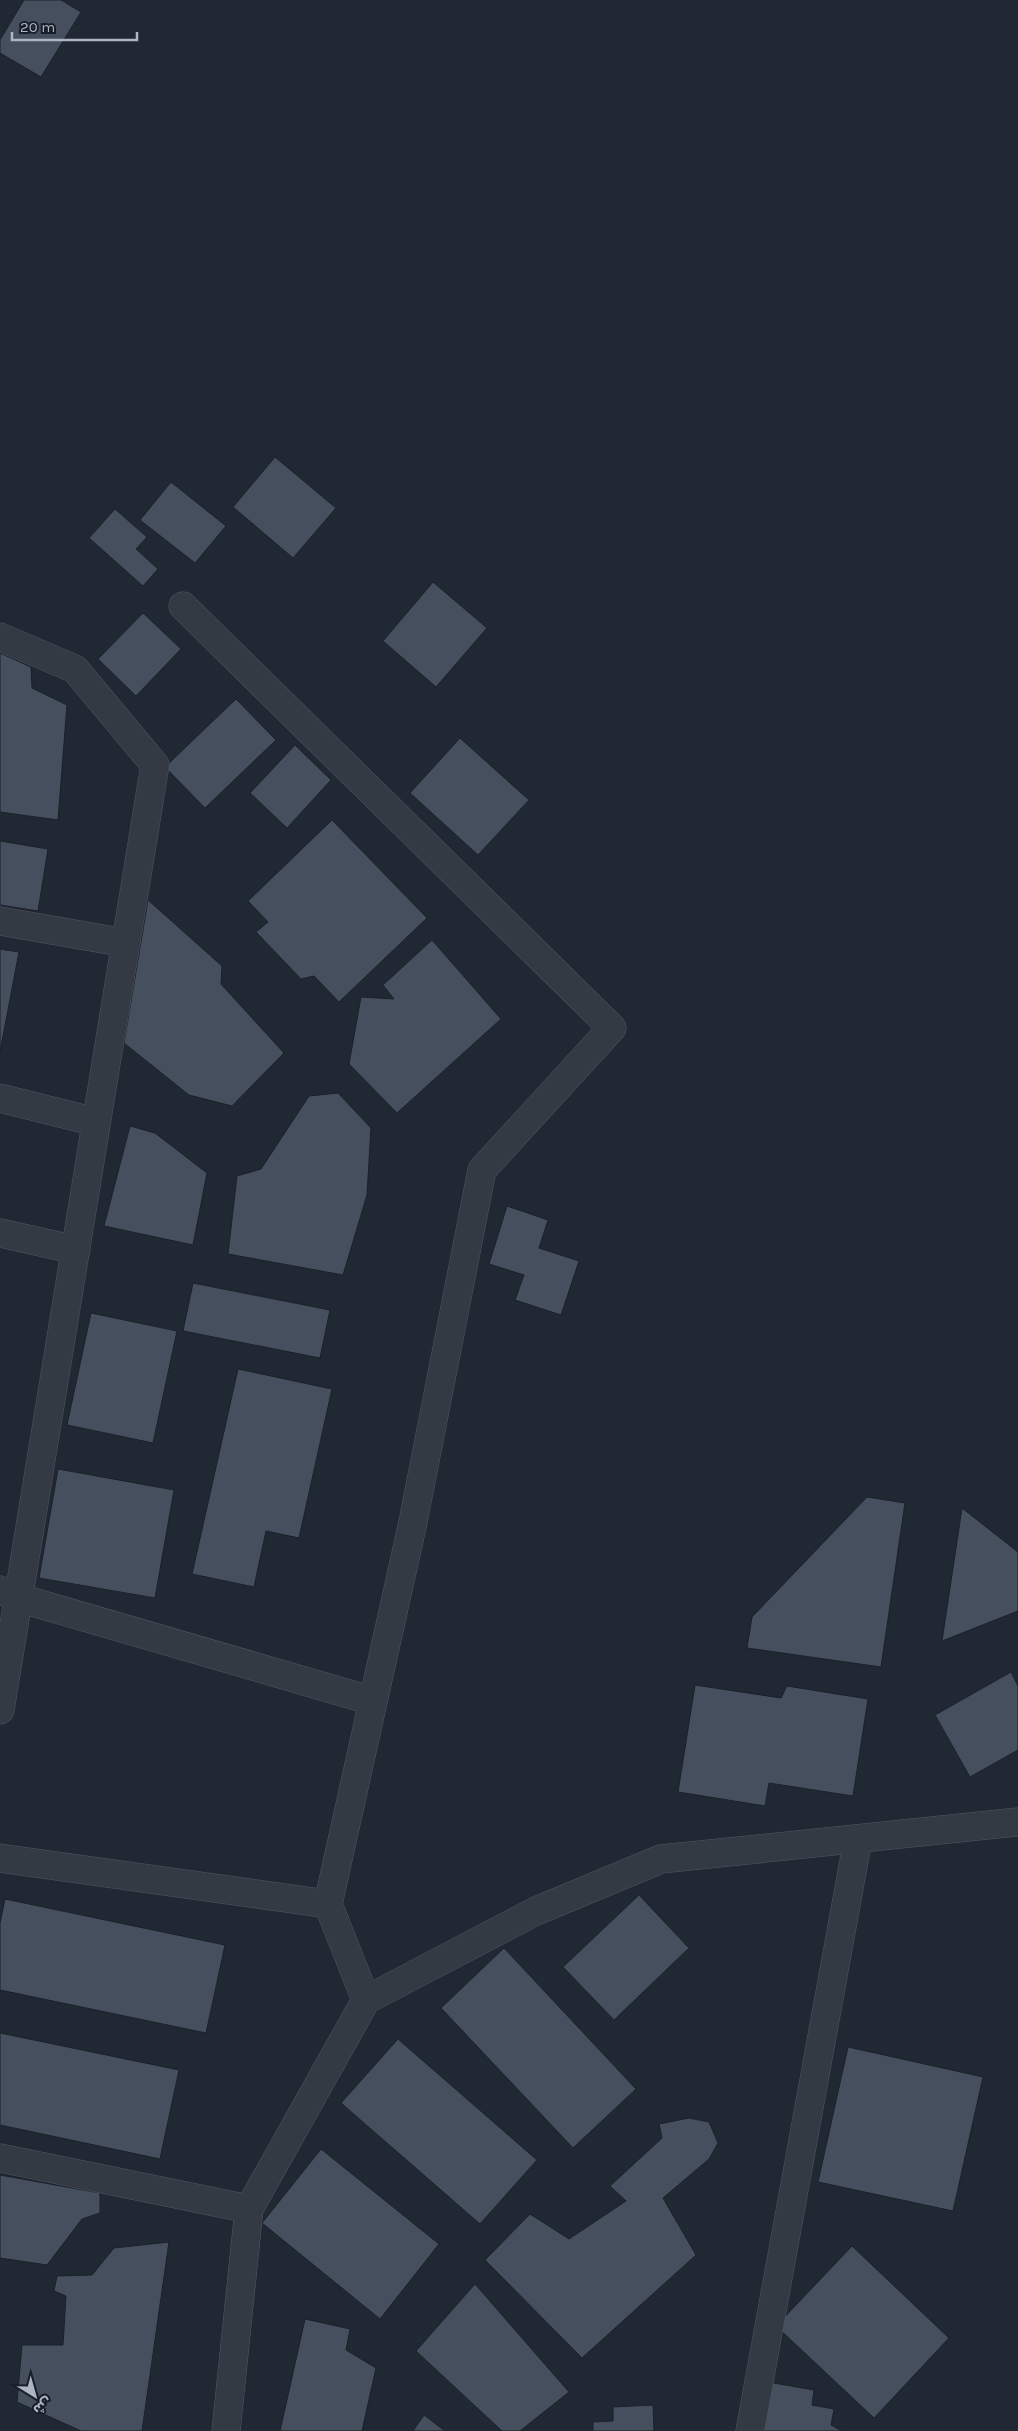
<svg xmlns="http://www.w3.org/2000/svg" width="1018" height="2431" viewBox="0 0 1018 2431" font-family="Karla,'Noto Sans Arabic',sans-serif">
<style>
.building{fill:#464f5d;stroke:#1b212b}
.lines{fill:none;stroke-linecap:round;stroke-linejoin:round}
.minor-casing{stroke:#515763;stroke-width:29}
.minor{stroke:#333a44;stroke-width:28}
</style>
<rect width="100%" height="100%" fill="#202834"/>
<path class="building" d="M24,0H61L81,12L41,77L0,53V40Z
M275,457L336,508L293,558L233,507Z
M171,482L226,526L195,563L140,520Z
M115,509L147,537L136,549L158,569L143,586L89,538Z
M433,582L487,628L436,687L383,641Z
M143,613L181,649L136,696L98,659Z
M0,653L31,667L32,688L67,705L58,820L0,812Z
M236,699L276,740L205,808L165,767Z
M460,738L529,800L478,855L410,793Z
M295,745L331,780L287,828L250,793Z
M332,820L427,918L339,1002L314,976L301,979L256,932L268,922L248,901Z
M0,841L48,849L38,911L0,905Z
M148,900L222,966L221,984L284,1053L232,1106L189,1095L124,1043Z
M432,940L501,1019L397,1113L349,1064L361,997L394,999L383,985Z
M0,949L19,952L0,1052Z
M338,1093L371,1128L367,1195L343,1275L228,1254L237,1176L261,1169L309,1096Z
M130,1126L155,1133L207,1173L193,1245L104,1226Z
M507,1206L548,1220L539,1248L579,1261L561,1315L515,1300L524,1275L489,1264Z
M193,1283L330,1310L320,1358L183,1331Z
M91,1313L177,1331L153,1443L67,1425Z
M238,1369L332,1389L299,1538L266,1531L254,1587L192,1574Z
M58,1469L174,1490L155,1598L39,1578Z
M867,1497L905,1503L881,1667L747,1648L752,1617Z
M962,1508L1018,1552V1611L942,1641Z
M1011,1672L1018,1686V1750L970,1777L935,1715Z
M695,1685L781,1698L787,1686L868,1699L853,1796L769,1783L765,1806L678,1792Z
M639,1895L689,1948L614,2020L563,1967Z
M5,1899L225,1945L206,2033L0,1990V1923Z
M504,1948L636,2089L573,2148L441,2008Z
M0,2033L179,2070L160,2159L0,2125Z
M398,2039L537,2160L480,2224L341,2103Z
M848,2047L983,2077L953,2211L818,2182Z
M689,2118L709,2122L718,2143L709,2159L663,2198L696,2255L582,2358L485,2260L530,2214L569,2239L626,2201L610,2186L662,2138L659,2124Z
M321,2149L439,2244L380,2319L262,2223Z
M0,2175L100,2193V2213L82,2219L47,2265L0,2258Z
M169,2242L142,2431H81L17,2402L22,2345H63L66,2296L54,2291L57,2276L92,2275L114,2248Z
M852,2246L949,2338L874,2418L776,2326Z
M475,2284L569,2392L520,2431H502L416,2351Z
M305,2319L350,2329L346,2350L376,2368L362,2431H280Z
M768,2382L814,2390L812,2405L834,2409L831,2425L842,2431H760Z
M653,2405L654,2431H593V2422L613,2421V2407Z
M424,2415L445,2431H413Z"/>
<g class="lines">
<g class="minor-casing">
<path id="minor" d="M183,606L612,1028L482,1170L413,1522L328,1904L366,2000
M0,637L75,669L155,765L0,1710
M0,921L126,943
M0,1098L96,1122
M0,1233L76,1250
M0,1590L19,1598L373,1701
M0,1858L328,1904
M0,2158L249,2209L366,2000L536,1911L661,1859L1018,1822
M226,2431L249,2209
M750,2431L858,1839"/>
</g>
<use href="#minor" class="minor"/>
</g>
<g transform="translate(35 2396) rotate(143)" stroke="#191f29" stroke-width="4" paint-order="stroke">
<path d="M0-4L9 19L0 12L-9 19Z" fill="#adb4c2"/>
<text y="-8" font-size="14" font-weight="bold" text-anchor="middle" fill="#adb4c2">ش</text>
</g>
<path d="M12 32v8h125v-8" fill="none" stroke="#adb4c2" stroke-width="2.5"/>
<text x="20" y="32" font-size="15" fill="#adb4c2" stroke="#191f29" stroke-width="4" paint-order="stroke">20 m</text>
</svg>
